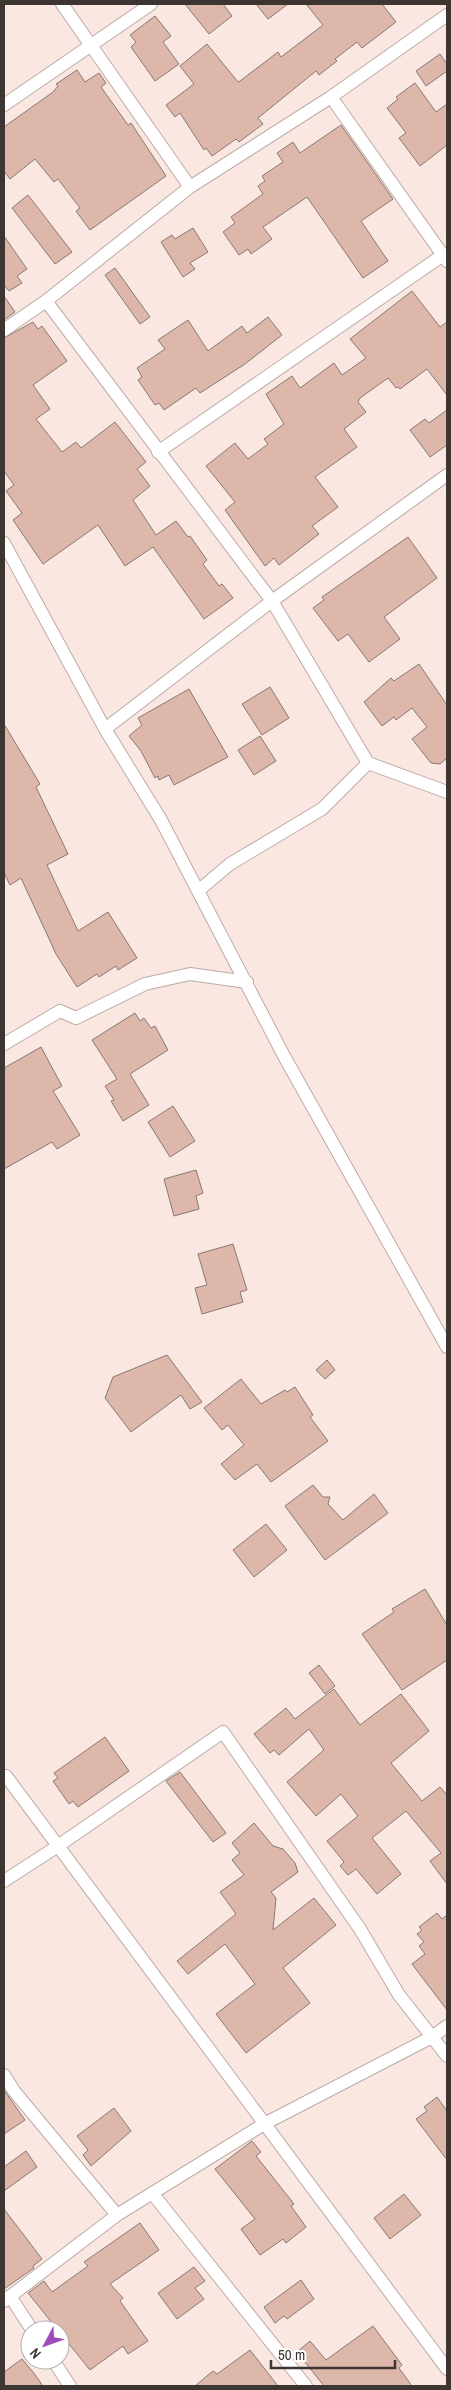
<svg xmlns="http://www.w3.org/2000/svg" width="451" height="2390" viewBox="0 0 451 2390" font-family="'Archivo Narrow',sans-serif">
<style>
.building{fill:#dcb7aa;stroke:#897973}
.lines{fill:none;stroke-linecap:round;stroke-linejoin:round}
.minor-casing{stroke:#bcaba5;stroke-width:14}
.minor{stroke:#fff;stroke-width:12}
</style>
<rect width="100%" height="100%" fill="#fae7e1"/>
<path class="building" d="M185,4H223L232,16L209,34Z
M256,4H288L268,19Z
M306,4H382L396,22L362,48L357,42L335,59L337,61L319,75L316,71L258,118L263,124L239,142L236,139L212,156L206,148L204,150L180,113L175,117L166,105L194,84L180,66L207,44L238,82L240,81L278,52L281,57L323,25Z
M155,16L171,36L163,42L179,64L155,81L131,47L136,42L130,35Z
M440,54L447,64V71L426,86L416,71Z
M77,70L85,82L99,73L106,83L101,87L128,125L131,123L166,176L90,230L76,211L80,208L58,179L54,182L35,159L10,179L4,171V127L53,92L58,86L56,84Z
M415,83L436,112L447,104V145L420,166L399,138L406,133L387,108L398,99L396,97Z
M341,125L393,199L361,221L388,261L363,278L307,197L263,227L272,239L251,254L248,249L239,255L223,232L235,223L231,217L263,194L258,186L265,181L262,176L283,162L277,153L293,142L300,153Z
M28,195L72,252L55,264L12,208Z
M193,228L208,252L190,263L195,269L183,277L161,242L172,235L175,239Z
M4,236L27,269L17,276L22,283L9,291L4,285Z
M115,268L150,317L140,324L105,275Z
M412,291L440,327L447,322V395L427,369L400,389L398,387L396,388L388,378L360,398L358,402L366,412L344,429L357,447L315,477L338,507L312,526L319,534L279,565L274,558L265,566L225,510L235,502L206,466L235,443L248,459L268,444L264,439L284,424L266,394L292,376L300,388L334,363L342,375L366,358L350,339Z
M4,296L15,312L4,320Z
M268,317L282,335L245,364L200,393L196,388L164,410L159,403L155,405L138,380L142,377L137,368L165,349L158,340L188,320L208,351L242,326L247,333Z
M33,322L38,329L42,326L67,361L33,385L50,409L36,419L62,452L76,442L81,448L115,422L146,462L137,469L150,486L133,500L156,535L176,521L188,537L190,536L207,560L203,564L219,586L222,584L233,598L204,619L153,547L125,566L98,525L43,564L13,520L22,513L6,491L14,485L4,471V338Z
M447,410V445L430,457L410,430L425,419L429,423Z
M408,537L437,578L384,617L400,639L369,662L348,634L338,641L313,608L324,600L322,597Z
M419,664L447,705V758L440,764L431,763L412,739L427,727L412,708L396,720L394,717L382,726L364,702L391,678L394,681Z
M270,687L289,718L262,735L242,704Z
M189,689L228,757L174,785L169,775L159,780L158,776L155,778L141,751L129,736L142,725L138,718Z
M4,724L40,784L36,787L68,854L47,865L78,931L108,912L137,958L118,970L116,966L99,977L97,974L77,987L56,954L21,878L10,885L4,873Z
M260,736L276,761L254,775L238,750Z
M135,1013L140,1021L144,1018L151,1028L155,1026L168,1050L130,1074L149,1105L123,1121L111,1101L114,1100L105,1086L117,1079L92,1040Z
M41,1047L62,1086L53,1091L80,1135L57,1149L52,1142L4,1169V1068Z
M173,1106L195,1141L170,1157L148,1122Z
M196,1170L203,1193L196,1196L199,1209L174,1216L164,1179Z
M233,1244L247,1290L240,1292L243,1302L202,1314L195,1288L207,1285L198,1254Z
M167,1355L202,1402L190,1409L181,1395L131,1432L105,1398L113,1377Z
M327,1360L335,1370L325,1379L316,1370Z
M241,1379L261,1404L285,1390L287,1392L295,1387L313,1415L310,1417L328,1441L271,1482L257,1464L235,1480L221,1464L244,1445L228,1425L222,1430L204,1408Z
M313,1485L323,1497H330L328,1504L343,1520L374,1494L388,1513L325,1560L285,1506Z
M266,1524L287,1550L254,1577L233,1550Z
M425,1589L447,1625V1660L402,1690L362,1634L394,1612L392,1609Z
M319,1665L335,1686L325,1694L309,1673Z
M334,1689L360,1725L401,1694L429,1731L391,1763L422,1801L440,1787L447,1795V1884L430,1861L441,1853L406,1811L372,1838L401,1874L377,1894L356,1869L348,1875L340,1866L344,1862L327,1841L358,1816L341,1794L316,1816L287,1782L324,1750L309,1729L279,1755L274,1750L270,1753L254,1734L286,1708L295,1719Z
M105,1737L129,1771L78,1807L73,1801L69,1804L53,1781L58,1778L54,1773Z
M180,1772L226,1833L213,1842L166,1781Z
M254,1823L273,1846L283,1849L295,1863L298,1872L271,1892L276,1898L273,1930L314,1898L336,1925L283,1968L310,2003L246,2053L216,2014L255,1984L225,1944L188,1974L177,1961L236,1914L220,1892L244,1875L232,1860L240,1853L232,1843Z
M437,1913L442,1919L447,1915V2010L412,1964L425,1954L419,1946L424,1942L417,1934L422,1930L419,1927Z
M4,2090L25,2120L4,2134Z
M437,2097L447,2111V2160L416,2119L427,2111L424,2107Z
M114,2108L131,2131L91,2166L83,2155L88,2150L77,2136Z
M252,2141L261,2152L256,2156L294,2204L291,2206L306,2227L286,2243L283,2239L260,2255L241,2229L255,2219L215,2169Z
M26,2151L37,2167L4,2191V2167Z
M404,2194L421,2215L390,2239L374,2218Z
M4,2209L42,2259L33,2266L34,2268L4,2289Z
M140,2223L159,2250L110,2284L123,2298L120,2301L148,2341L128,2354L123,2346L90,2370L28,2293L44,2281L52,2292L88,2266L84,2262Z
M194,2267L205,2281L195,2288L204,2299L177,2319L158,2293Z
M301,2280L314,2299L287,2319L284,2316L275,2323L264,2307Z
M373,2326L402,2365L399,2368L412,2386H324L297,2352L310,2341L326,2360Z
M250,2350L278,2386H195L213,2371L217,2374Z
M22,2359L33,2372L43,2386H4V2372Z"/>
<g class="lines">
<g class="minor-casing">
<path id="minor" d="M62,4L190,187
M331,97L447,261
M4,105L151,4
M46,301L272,601L368,763
M4,330L46,301L190,187L331,97L447,15
M158,452L443,255
M4,543L105,729L161,820L284,1056L447,1347
M105,729L272,601L447,475
M198,891L230,864L322,809L368,763L447,792
M4,1044L60,1011L76,1018L145,984L190,974L247,982
M6,1776L447,2369
M4,1881L58,1846L223,1732L360,1929L399,1995L447,2056
M4,2075L14,2091L117,2215
M152,2193L306,2386
M10,2296L32,2330
M4,2301L117,2215L264,2124L432,2037L447,2026
M53,2360L70,2386"/>
</g>
<use href="#minor" class="minor"/>
</g>
<rect width="451" height="2390" fill="none" stroke="#3c3532" stroke-width="10"/>
<g transform="translate(45 2345) rotate(229)"><circle r="24" fill="#ffffff" stroke="#b1aead"/>
<path d="M0-4L9 19L0 12L-9 19Z" fill="#a04bb9"/>
<text y="-8" font-size="14" font-weight="bold" text-anchor="middle" fill="#3c3532">N</text>
</g>
<path d="M271 2360v8h124v-8" fill="none" stroke="#3c3532" stroke-width="2.5"/>
<text x="278" y="2360" font-size="15" fill="#3c3532" stroke="#ffffff" stroke-width="4" paint-order="stroke">50 m</text>
</svg>
